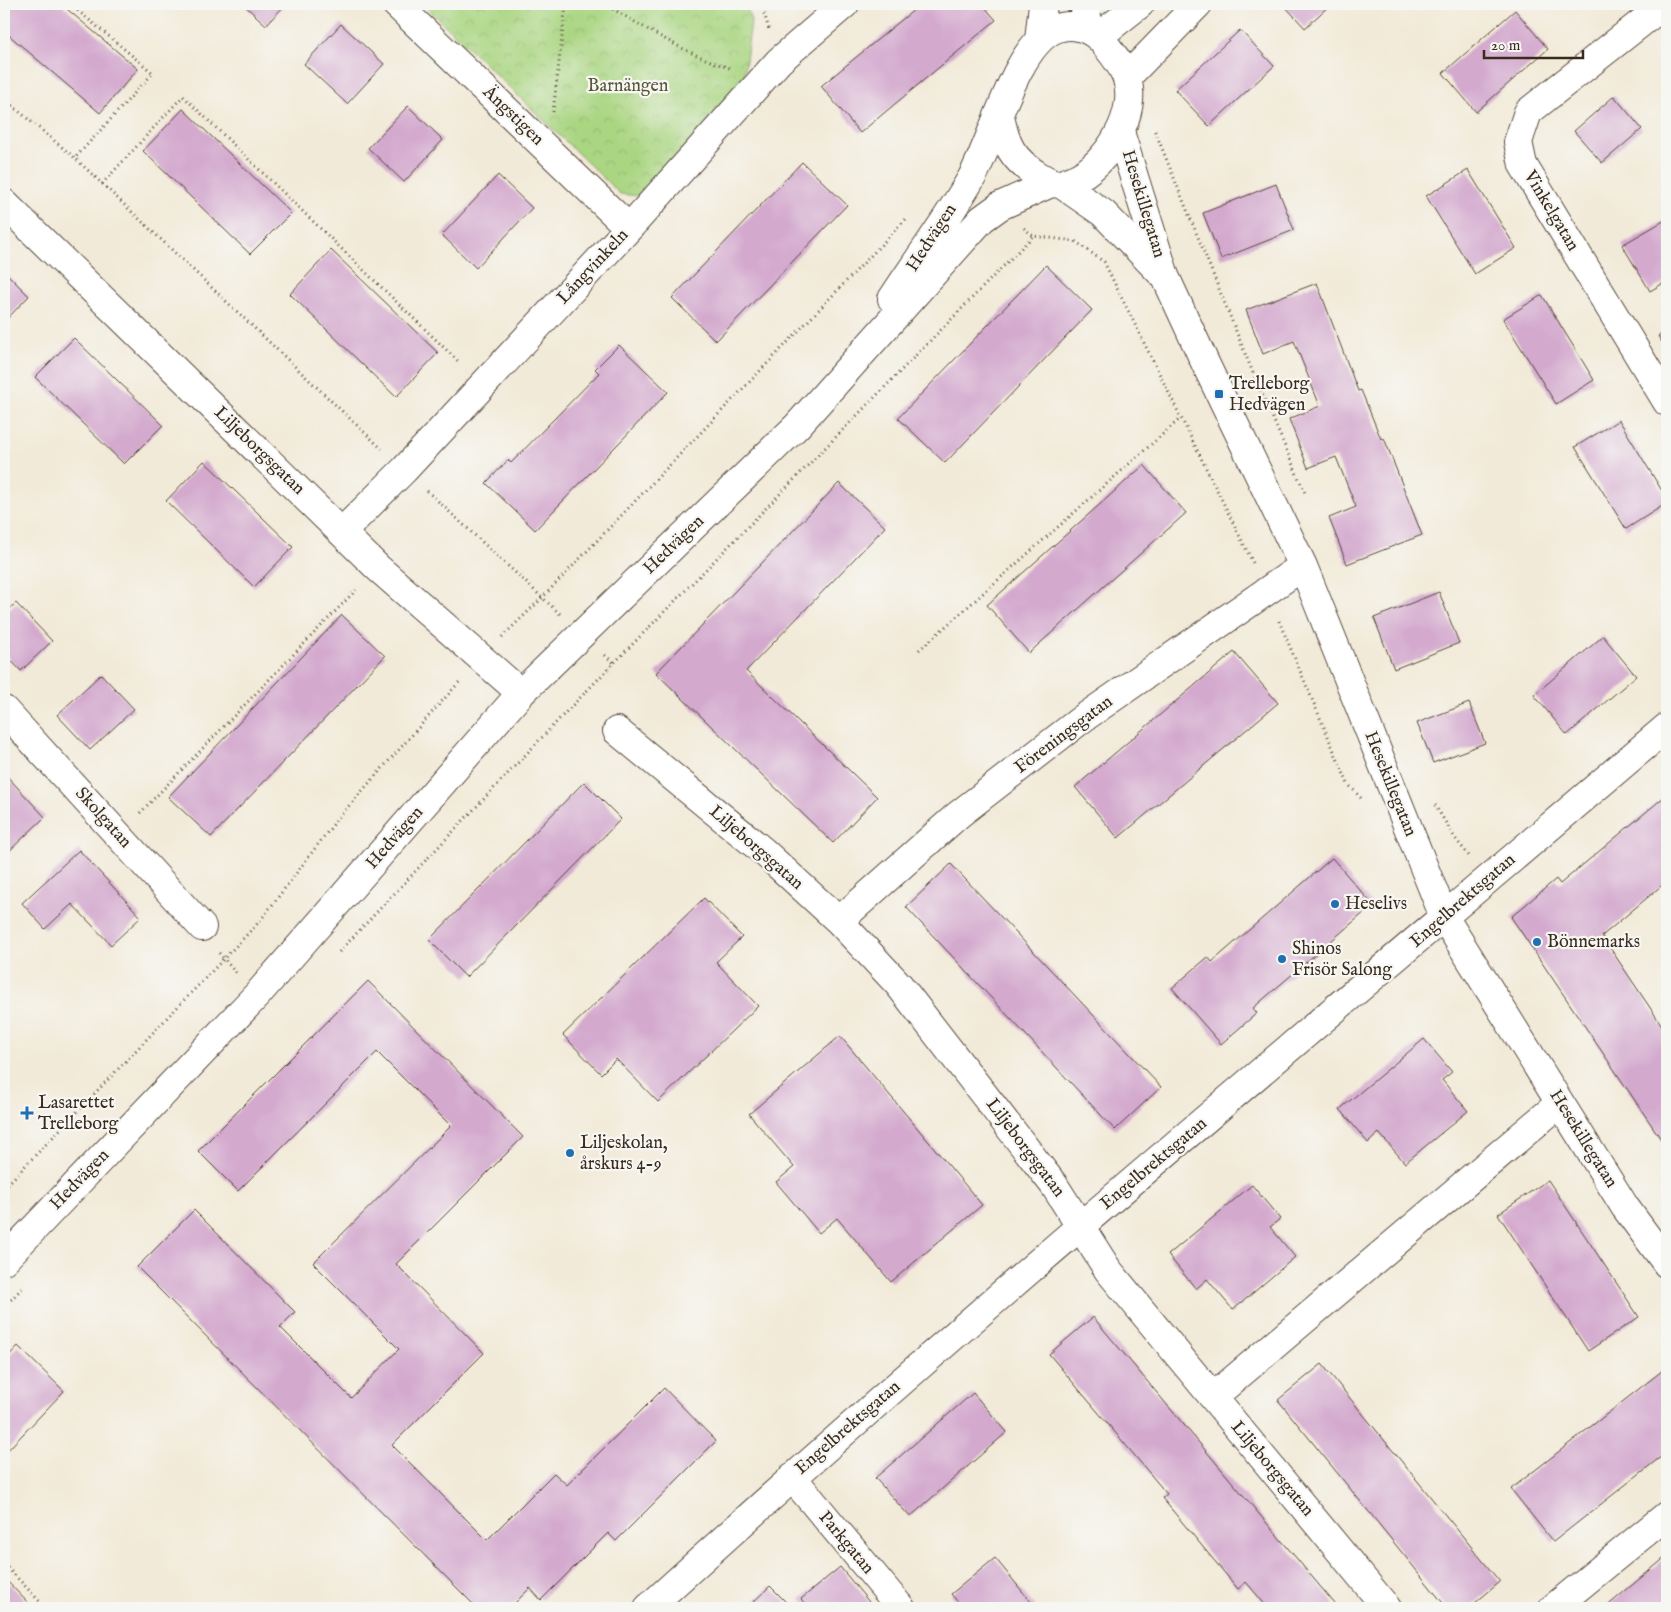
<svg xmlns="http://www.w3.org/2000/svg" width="1671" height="1612" viewBox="0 0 1671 1612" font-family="'IM FELL English',serif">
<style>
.park{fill:url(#park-crowns);stroke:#728050}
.building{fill:#d3a9ce}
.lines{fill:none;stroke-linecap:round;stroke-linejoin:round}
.minor-casing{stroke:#56473a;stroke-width:30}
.major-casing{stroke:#56473a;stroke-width:30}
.path{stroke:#56473a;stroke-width:3;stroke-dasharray:1 4;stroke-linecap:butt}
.minor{stroke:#fff;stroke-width:28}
.major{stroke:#fff;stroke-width:28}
.poi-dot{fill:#1f6fb2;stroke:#f6f6f2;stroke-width:2}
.labels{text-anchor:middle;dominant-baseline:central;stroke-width:4.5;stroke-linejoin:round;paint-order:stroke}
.park-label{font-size:18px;fill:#575537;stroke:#f6f6f2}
.street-label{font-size:18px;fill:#3b2a1e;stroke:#f6f6f2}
.poi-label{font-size:18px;fill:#3b2a1e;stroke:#f6f6f2;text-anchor:start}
</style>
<defs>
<pattern id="park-crowns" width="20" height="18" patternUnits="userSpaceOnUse" patternTransform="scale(1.25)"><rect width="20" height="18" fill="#aad682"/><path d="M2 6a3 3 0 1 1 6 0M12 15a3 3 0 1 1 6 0" fill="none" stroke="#93b870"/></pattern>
</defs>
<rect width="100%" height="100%" fill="#f6f6f2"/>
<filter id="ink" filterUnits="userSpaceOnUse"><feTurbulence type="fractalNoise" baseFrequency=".02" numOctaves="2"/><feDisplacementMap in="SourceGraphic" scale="10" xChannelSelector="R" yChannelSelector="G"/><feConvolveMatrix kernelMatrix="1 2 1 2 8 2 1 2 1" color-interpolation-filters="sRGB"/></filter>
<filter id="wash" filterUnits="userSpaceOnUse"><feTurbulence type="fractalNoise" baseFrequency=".0096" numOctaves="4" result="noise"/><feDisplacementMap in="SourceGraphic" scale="20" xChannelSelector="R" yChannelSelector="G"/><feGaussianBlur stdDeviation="1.12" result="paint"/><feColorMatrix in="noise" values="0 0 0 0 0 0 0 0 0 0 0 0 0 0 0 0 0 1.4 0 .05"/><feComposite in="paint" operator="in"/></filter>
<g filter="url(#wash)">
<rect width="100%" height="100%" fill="#f2ead8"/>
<path class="park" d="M423,4H746L751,21L743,84L639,196L620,194Z"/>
<g id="blocks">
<path class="building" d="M4,4H61L138,69L100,113L4,31Z
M243,4H286L266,25Z
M921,4H982L996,20L860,133L821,86Z
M1283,4H1331L1305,28Z
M1515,10L1548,49L1476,112L1443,73Z
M341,24L384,64L347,104L304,64Z
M1240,30L1274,66L1209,126L1175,90Z
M1614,96L1642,129L1602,163L1574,131Z
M408,106L443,140L404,182L368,148Z
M183,109L291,213L250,254L143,151Z
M802,162L847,205L716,341L672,298Z
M1468,170L1516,248L1475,274L1426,196Z
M498,175L532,208L476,268L442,235Z
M1276,184L1294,230L1221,259L1203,213Z
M1667,219V281L1650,291L1622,245Z
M331,250L438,353L396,397L290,294Z
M1046,265L1092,310L945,463L898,418Z
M4,271L29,296L4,322Z
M1317,283L1358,391L1361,390L1381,439L1384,438L1422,535L1347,564L1329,518L1356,507L1336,457L1308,468L1289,419L1320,406L1294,341L1263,354L1246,310Z
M1542,295L1594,380L1556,404L1503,319Z
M1667,331V350L1658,336Z
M74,338L163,425L124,464L35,377Z
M619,345L668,392L535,530L486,483L508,460L511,463L599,373L595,369Z
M1619,420L1667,499V503L1626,529L1575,447Z
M204,461L293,547L254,587L166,501Z
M1144,465L1186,513L1029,653L987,605Z
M839,483L885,527L746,671L877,797L833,843L656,673Z
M1439,592L1459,643L1394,669L1374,618Z
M16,603L52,641L21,671L4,653V614Z
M342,615L385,656L211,837L168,797Z
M1603,636L1636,676L1567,735L1534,695Z
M1234,652L1278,703L1118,838L1075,787Z
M101,674L134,709L90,750L57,715Z
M1469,703L1485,743L1433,763L1417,723Z
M4,773L45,817L4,856Z
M584,782L621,819L466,977L429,940Z
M1664,797L1667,801V881L1602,936L1667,1033V1148L1511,917L1556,879L1560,884Z
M79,850L141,917L111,945L72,904L45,929L22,903Z
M1332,858L1373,905L1253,1008L1257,1013L1221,1044L1172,988L1208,957L1212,962Z
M951,864L1161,1087L1115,1130L906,907Z
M704,898L742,937L716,962L758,1006L658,1102L616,1059L601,1074L563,1035Z
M368,981L523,1137L396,1264L484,1353L392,1445L487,1540L554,1473L567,1485L664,1388L716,1441L616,1541L608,1533L541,1600L530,1588L510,1608H477L137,1267L194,1210L295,1312L280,1327L351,1398L399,1349L313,1263L451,1126L377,1052L238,1191L198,1151Z
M840,1036L982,1205L891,1282L837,1218L819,1233L776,1182L794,1167L749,1114Z
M1424,1039L1452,1072L1442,1080L1468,1111L1405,1163L1379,1133L1368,1143L1340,1109Z
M1548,1180L1639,1317L1588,1351L1498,1214Z
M1252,1185L1280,1219L1270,1227L1295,1257L1233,1310L1207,1279L1196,1289L1168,1255Z
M1093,1317L1335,1604L1330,1608H1268L1246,1582L1238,1589L1162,1498L1167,1494L1049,1354Z
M18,1346L64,1391L4,1454V1361Z
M1322,1364L1500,1582L1469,1608H1447L1278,1400Z
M1667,1367V1452L1553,1542L1511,1489Z
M973,1393L1007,1432L910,1517L875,1478Z
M1667,1556V1608H1605L1631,1586Z
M995,1558L1036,1608H963L951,1594Z
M840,1567L874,1608H809L801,1599Z
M4,1578L33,1608H4Z
M770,1586L792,1608H747Z"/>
</g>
</g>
<g filter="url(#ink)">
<use href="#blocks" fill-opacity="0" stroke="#56473a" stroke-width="1"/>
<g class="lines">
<g class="minor-casing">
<path id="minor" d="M396,4L629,228
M1084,4L1090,30
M1665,4L1528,112L1518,142L1523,165L1667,402
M1039,40L1043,4
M1120,132L1165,276L1207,367L1303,566L1444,917L1625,1207L1667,1264
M1061,184L1103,213L1162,274
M4,203L378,568L521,693
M342,532L404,470L629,228L779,61L845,4
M4,710L202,927
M617,731L763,851L839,921L899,985L1054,1185L1108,1270L1387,1608
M839,921L958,815L1082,719L1303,566
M1213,1397L1560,1103
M792,1477L901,1608
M648,1608C980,1305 1326,1018 1667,727
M1553,1608L1667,1515"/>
</g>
<g class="major-casing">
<path id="major" d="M1098,37L1140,4
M1127,77L1198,4
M892,299C918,259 947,220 971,179C993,141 1015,46 1055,29C1072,22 1091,28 1103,42C1111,52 1121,63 1126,76C1140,112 1107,165 1074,179C1069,181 1064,184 1060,184C1052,184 1046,180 1039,176C1013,160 1005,145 1000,115
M4,1260L257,995L521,693L797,426L982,219L1000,206L1051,183"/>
</g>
<path class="path" d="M70,4L153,73L75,158
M604,4C645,27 685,54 730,68
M761,4L769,29
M4,99L75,158L382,449
M553,112L566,4
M1155,131L1253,373L1306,495
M102,184L183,96L460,363
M1024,228L1033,236
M427,491L560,614
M1279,621L1348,784L1361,798
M502,637L542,598L906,219
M919,650L1181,418
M605,655L614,663
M1435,805L1455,838L1469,856
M140,813L356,590
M339,952L567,711L1033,236L1075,241L1104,262L1253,563
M219,953L236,973
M4,1188L260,921L338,818L461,680
M4,1307L24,1286
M4,1564L46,1608"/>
<use href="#minor" class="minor"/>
<use href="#major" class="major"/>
</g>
</g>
<g class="poi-dot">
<rect x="1214" y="389" width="10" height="10" rx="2.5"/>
<circle cx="1335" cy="904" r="5"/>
<circle cx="1537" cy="942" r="5"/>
<circle cx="1282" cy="959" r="5"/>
<path d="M24.5 1105.5h5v5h5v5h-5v5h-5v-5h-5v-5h5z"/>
<circle cx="570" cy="1153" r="5"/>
</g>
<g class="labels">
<g class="park-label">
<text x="628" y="86">Barnängen</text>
</g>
<g class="street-label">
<text transform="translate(513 116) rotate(44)">Ängstigen</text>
<text transform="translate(1143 204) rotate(73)">Hesekillegatan</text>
<text transform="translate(1551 211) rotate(59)">Vinkelgatan</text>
<text transform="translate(932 238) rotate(-57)">Hedvägen</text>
<text transform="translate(593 267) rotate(-47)">Långvinkeln</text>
<text transform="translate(259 451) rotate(44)">Liljeborgsgatan</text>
<text transform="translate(674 545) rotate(-44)">Hedvägen</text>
<text transform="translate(1064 735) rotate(-37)">Föreningsgatan</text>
<text transform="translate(1390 784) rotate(68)">Hesekillegatan</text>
<text transform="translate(103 818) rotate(48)">Skolgatan</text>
<text transform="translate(395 838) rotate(-49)">Hedvägen</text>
<text transform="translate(756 848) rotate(41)">Liljeborgsgatan</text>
<text transform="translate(1463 901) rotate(-41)">Engelbrektsgatan</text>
<text transform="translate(1583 1139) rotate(58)">Hesekillegatan</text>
<text transform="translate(1025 1148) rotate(53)">Liljeborgsgatan</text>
<text transform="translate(1154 1164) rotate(-40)">Engelbrektsgatan</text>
<text transform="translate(80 1180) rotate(-46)">Hedvägen</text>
<text transform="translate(848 1428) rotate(-41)">Engelbrektsgatan</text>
<text transform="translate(1272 1469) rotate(50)">Liljeborgsgatan</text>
<text transform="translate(846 1543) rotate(50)">Parkgatan</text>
</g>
<g class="poi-label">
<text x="1229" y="384">Trelleborg<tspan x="1229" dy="21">Hedvägen</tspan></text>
<text x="1345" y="904">Heselivs</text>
<text x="1547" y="942">Bönnemarks</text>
<text x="1292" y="949">Shinos<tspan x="1292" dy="21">Frisör Salong</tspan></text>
<text x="38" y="1103">Lasarettet<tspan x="38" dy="21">Trelleborg</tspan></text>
<text x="580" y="1143">Liljeskolan,<tspan x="580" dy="21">årskurs 4-9</tspan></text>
</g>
</g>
<rect width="1671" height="1612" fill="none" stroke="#f6f6f2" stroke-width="20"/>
<path d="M1484 50v8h99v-8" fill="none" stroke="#3b2a1e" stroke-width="2.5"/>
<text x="1491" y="50" font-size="15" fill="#3b2a1e" stroke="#f6f6f2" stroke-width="4" paint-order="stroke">20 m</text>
</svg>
